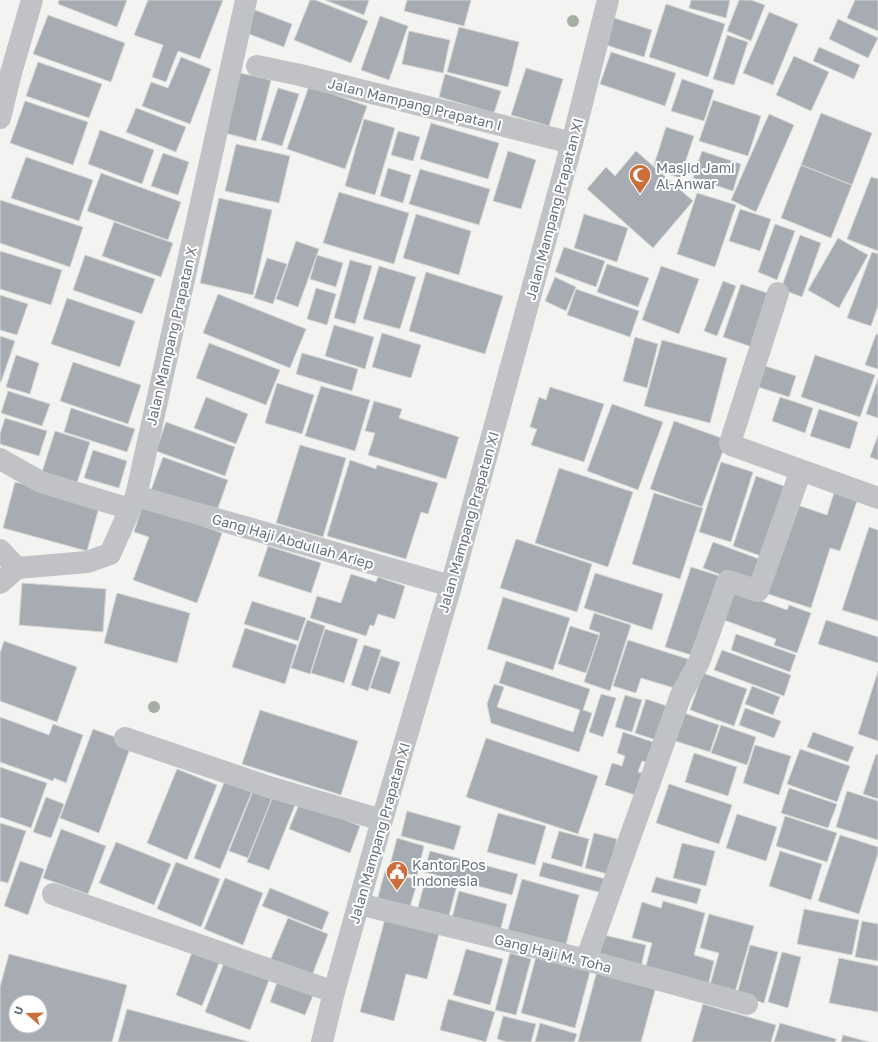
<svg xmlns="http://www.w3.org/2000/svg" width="878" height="1042" viewBox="0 0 878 1042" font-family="'Golos Text',sans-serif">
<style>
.building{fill:#a7acb2;stroke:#d5d5d3;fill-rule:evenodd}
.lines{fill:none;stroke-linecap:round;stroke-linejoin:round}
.minor{stroke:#c0c2c5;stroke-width:22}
.tree{fill:#a5afa4}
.labels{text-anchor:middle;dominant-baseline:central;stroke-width:4;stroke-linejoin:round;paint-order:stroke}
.street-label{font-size:14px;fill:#67717e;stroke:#fff}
.poi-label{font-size:14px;fill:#67717e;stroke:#fff;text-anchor:start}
</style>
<rect width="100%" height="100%" fill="#f3f4f1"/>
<path class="building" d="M59,0H127L117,27L58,4Z
M148,0H223L200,59L178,51L166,82L152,77L163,45L134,35Z
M310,0H315L368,21L351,63L294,40Z
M325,0H369L364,15Z
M407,0H471L464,26L404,11Z
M691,0H730L726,18L689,8Z
M739,0H751L765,5L751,41L727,31Z
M855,0H878V31L847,18Z
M666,4L725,24L708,77L649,57Z
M255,10L292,24L284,47L246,33Z
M769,12L798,24L773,85L743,73Z
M48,15L125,43L111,82L33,54Z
M380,16L408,26L389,80L361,70Z
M614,18L652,30L644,57L606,45Z
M838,19L878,38L868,58L829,39Z
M459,27L519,42L508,87L447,72Z
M409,31L450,40L443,73L402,64Z
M727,35L748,42L734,85L713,79Z
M819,47L860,65L854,79L813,61Z
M611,52L676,73L665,106L600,84Z
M794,56L829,72L811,111L776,95Z
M181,57L211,69L190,124L142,106L151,82L168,88Z
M38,62L102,84L89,118L26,96Z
M526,68L563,79L549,126L511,115Z
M240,73L271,80L256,141L225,133Z
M445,74L501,91L494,113L439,97Z
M682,79L714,90L704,121L671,111Z
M309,86L367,106L345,169L287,149Z
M278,88L299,94L282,146L261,140Z
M713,100L761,116L748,156L699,141Z
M25,101L88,122L73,165L10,143Z
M136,108L186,127L176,152L126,132Z
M821,113L872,133L852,185L801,165Z
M769,114L794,125L756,212L731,200Z
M364,119L395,128L375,195L345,186Z
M431,123L499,143L488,179L420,159Z
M666,127L694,136L680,178L662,172L654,165Z
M100,130L154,150L142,184L88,164Z
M398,131L420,137L413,161L391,155Z
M236,144L290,156L279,203L225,191Z
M508,151L536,160L521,209L493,201Z
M636,151L693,201L653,248L587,189L606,167L615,176Z
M702,151L741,164L733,191L693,178Z
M163,153L189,162L178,195L151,186Z
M26,157L93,180L79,221L11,198Z
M801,165L852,185L831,238L781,218Z
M388,168L411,175L403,203L380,196Z
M420,169L490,189L479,225L409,204Z
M101,173L181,202L168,240L87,211Z
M871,177L878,179V251L847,239Z
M339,192L409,213L394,264L323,243Z
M697,193L736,205L715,267L677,254Z
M219,198L272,210L253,295L200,283Z
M0,200L83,227L70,267L0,243Z
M740,209L771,219L760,251L729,241Z
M416,214L471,231L459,275L403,258Z
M584,214L628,228L617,262L574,248Z
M114,222L173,243L161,277L102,256Z
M775,224L795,231L777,280L758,272Z
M800,235L821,243L802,297L781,289Z
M838,238L868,255L839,308L808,290Z
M296,241L319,249L298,307L276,299Z
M564,247L605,261L596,287L555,272Z
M0,251L62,270L51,305L0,289Z
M872,252L878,254V306L871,326L847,318Z
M85,255L155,279L142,314L73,290Z
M317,255L343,263L336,287L310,279Z
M267,258L287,264L273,304L254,298Z
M350,260L372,266L355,324L334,318Z
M607,264L649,278L638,307L597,292Z
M379,266L416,277L400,329L363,319Z
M661,266L699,279L679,334L642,320Z
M426,272L503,296L485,354L409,331Z
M555,277L576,287L566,311L545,301Z
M723,281L736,286L717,336L704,331Z
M741,284L770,294L752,347L723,337Z
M316,288L336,294L327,325L307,319Z
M576,289L639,311L630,337L567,315Z
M218,294L306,329L290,368L203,333Z
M0,295L28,304L17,335L0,330Z
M67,298L135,321L120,367L51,344Z
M334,325L374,337L365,369L325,356Z
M382,333L421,345L411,378L372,367Z
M876,334L878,335V369L865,365Z
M0,336L15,341L1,382H0Z
M635,337L658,344L647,388L623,381Z
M662,340L727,358L710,423L644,406Z
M209,343L280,370L266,405L196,378Z
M302,353L358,369L352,391L296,374Z
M16,355L39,363L30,394L6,387Z
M815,355L875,375L860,417L801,397Z
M73,362L141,385L128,424L60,401Z
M762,365L796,376L789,397L755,386Z
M878,378V418L866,414Z
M277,383L314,395L302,434L265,423Z
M321,386L370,400L355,451L305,436Z
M550,387L604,404L584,462L531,445L537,429L530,427L539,397L546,400Z
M8,391L50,404L42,426L1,413Z
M206,397L248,414L236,444L194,428Z
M780,397L813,408L805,433L772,421Z
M374,401L402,409L399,418L459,437L446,479L368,455L375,433L365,431Z
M612,404L663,422L638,490L587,471Z
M71,408L135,429L127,452L64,432Z
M819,409L858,422L850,449L810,436Z
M5,418L47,431L39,456L0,444V434Z
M674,421L727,440L702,507L650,489Z
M166,422L235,447L225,476L156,451Z
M55,431L90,442L77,483L42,472Z
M878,435V460L870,457Z
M300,445L346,458L323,537L276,523Z
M93,450L127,461L119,488L84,478Z
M163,457L228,480L215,516L150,493Z
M350,460L376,469L377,465L438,483L428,514L421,512L406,559L327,536Z
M721,462L753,472L731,542L699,532Z
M559,468L633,492L608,567L535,543Z
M756,476L784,486L761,556L733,546Z
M15,482L100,504L87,551L3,528Z
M654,493L703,508L680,579L632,564Z
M834,493L857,501L840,551L830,548L811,608L759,591L791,503L827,515Z
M143,504L222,533L197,603L133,580L149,537L134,532Z
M869,527L878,530V621L842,610Z
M516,539L592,564L577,612L500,588Z
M713,542L762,560L752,587L703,568Z
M268,546L321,563L311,593L258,576Z
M691,567L723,577L698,657L665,647Z
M595,573L663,594L652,630L584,608Z
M351,574L376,582L378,577L405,586L395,619L378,614L374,626L370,625L366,636L310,618L317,596L341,603Z
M22,583L106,589L103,632L19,625Z
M734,591L787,610L789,605L811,613L797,653L774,645L776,639L724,620Z
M117,593L190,613L177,663L104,643Z
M503,597L570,618L553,670L487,649Z
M252,601L306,618L298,641L244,624Z
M594,613L631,625L610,691L584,682L600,633L589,629Z
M307,620L325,626L310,674L291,668Z
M826,620L878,637V663L818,644Z
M570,626L599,635L586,673L558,664Z
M245,628L297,645L285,684L232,667Z
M325,629L358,639L344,683L311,673Z
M736,634L796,655L790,672L731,650Z
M628,640L691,660L681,690L641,678L636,693L613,686Z
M4,641L77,667L57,722L0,701V653Z
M364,645L381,650L368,691L351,685Z
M722,650L791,675L784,696L714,670Z
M381,656L400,662L390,694L370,688Z
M506,661L590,689L583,710L592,713L579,752L491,723L487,704L494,684L504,687L497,707L573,732L580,710L499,683Z
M878,671V741L858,734Z
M703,673L747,689L734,726L690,710Z
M752,686L780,697L773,715L745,704Z
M601,694L616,698L603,737L589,732Z
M625,695L642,700L632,732L615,727Z
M646,699L667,706L656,740L635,733Z
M745,708L781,721L774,738L739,725Z
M260,710L358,741L341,795L242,764Z
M678,711L719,725L710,752L669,739Z
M0,717L49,735L53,724L83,735L66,783L54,778L53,781L0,762Z
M721,725L756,737L747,765L711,753Z
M93,729L132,743L99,833L60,818Z
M623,732L659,744L652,764L642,761L638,772L646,774L638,796L605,785L612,763L622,766L625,756L617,753Z
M813,732L854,747L848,762L807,747Z
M486,738L598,776L578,834L466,797Z
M755,745L791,756L779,795L743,783Z
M800,749L850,766L837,802L787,784Z
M694,753L737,767L728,796L685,782Z
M876,754L878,755V799L863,794Z
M0,767L47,783L31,828L0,817Z
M177,769L217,785L187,860L147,843Z
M226,778L253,789L220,869L194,858Z
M669,784L732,805L719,844L656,823Z
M789,788L837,804L828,828L781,813Z
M253,791L272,798L248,858L229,851Z
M847,791L878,801V840L836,827Z
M273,796L295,805L269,870L247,862Z
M46,797L64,804L51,838L33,832Z
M300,802L360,826L350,853L289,829Z
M407,811L461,826L454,850L401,836Z
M498,813L546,826L535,865L487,852Z
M737,814L777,827L766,861L726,848Z
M785,816L837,833L827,862L776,846Z
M0,823L26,831L8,883L0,881Z
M61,829L106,846L88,894L43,878Z
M559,831L589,839L582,867L551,858Z
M594,833L617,839L608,874L585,868Z
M840,835L878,847V853L859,914L818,901Z
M397,838L424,846L417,876L389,869Z
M116,842L171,864L154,905L99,883Z
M682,843L715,851L706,886L673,878Z
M430,851L518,874L512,895L424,872Z
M780,851L822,864L811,900L769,886Z
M20,861L44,869L28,915L4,906Z
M176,862L220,879L201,927L157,909Z
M543,862L605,879L602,893L539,876Z
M385,871L418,880L408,913L376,904Z
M426,877L457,885L447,923L416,915Z
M656,877L701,889L697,904L651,892Z
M225,878L263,893L243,945L204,929Z
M522,879L579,895L564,952L506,937Z
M270,888L329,912L322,930L262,906Z
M459,891L507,904L500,931L452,918Z
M663,901L705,913L694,955L714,961L707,990L644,973L652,943L632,938L642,902L661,908Z
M804,909L859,920L852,955L797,944Z
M709,914L754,926L735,992L710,985L719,953L700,948Z
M386,915L440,930L427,979L406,974L394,1021L360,1012Z
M288,918L328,934L311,978L270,961Z
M862,921L878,924V961L855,957Z
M604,935L646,945L640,971L598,959Z
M750,945L778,952L764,1003L737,995Z
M194,947L221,958L202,1006L176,995Z
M466,949L503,959L490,1005L453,995Z
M782,952L801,957L788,1008L768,1002Z
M510,953L531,959L516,1015L495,1010Z
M537,953L591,968L575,1028L521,1013Z
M9,954L127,985L112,1042H0V987ZM16,1002H40V1026H16Z
M839,958L878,966V1012L829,1003Z
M224,963L269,980L250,1030L205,1012Z
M598,967L657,983L641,1042H578Z
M279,977L315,991L305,1015L270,1002Z
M448,999L495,1012L486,1042L440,1030Z
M703,1004L776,1025L771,1042H692Z
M127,1009L250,1042H118Z
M503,1016L536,1024L531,1042H507L497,1039Z
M540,1023L577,1034L574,1042H535Z
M780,1023L836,1039L835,1042H774Z
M843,1035L869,1042H841Z"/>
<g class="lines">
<path class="minor" d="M257,66L300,75L572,143
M0,118L11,73L32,0
M778,293L730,443L731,445L878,498
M0,459L41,482L130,509
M136,496L451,586
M0,550L17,568
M0,583L17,568L87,562L110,554L136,496L246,0
M125,738L269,787L382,820
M53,894L334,992
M359,904L586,960L747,1004
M586,960L681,695L699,662L727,583L728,581H729L758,591L801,470
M322,1042L334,992L382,820L451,586L572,143L608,0"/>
</g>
<g class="tree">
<circle cx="573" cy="21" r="6"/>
<circle cx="154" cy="707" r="6"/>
</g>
<defs>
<g id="mosque-pin" transform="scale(1.15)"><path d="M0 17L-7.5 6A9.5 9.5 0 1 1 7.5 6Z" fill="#cb6e3a" stroke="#fff"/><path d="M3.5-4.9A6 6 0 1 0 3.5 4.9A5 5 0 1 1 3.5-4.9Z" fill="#fff"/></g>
<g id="civic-pin" transform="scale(1.15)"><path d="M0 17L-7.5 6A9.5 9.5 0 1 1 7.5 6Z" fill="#cb6e3a" stroke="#fff"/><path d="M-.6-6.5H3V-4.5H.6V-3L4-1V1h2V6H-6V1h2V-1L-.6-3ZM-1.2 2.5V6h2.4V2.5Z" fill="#fff"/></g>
</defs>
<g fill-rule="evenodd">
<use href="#mosque-pin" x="640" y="175"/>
<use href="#civic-pin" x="397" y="872"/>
</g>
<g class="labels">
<g class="street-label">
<text transform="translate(415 104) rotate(14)">Jalan Mampang Prapatan I</text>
<text transform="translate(554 209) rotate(-75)">Jalan Mampang Prapatan XI</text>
<text transform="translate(171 336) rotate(-77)">Jalan Mampang Prapatan X</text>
<text transform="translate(468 522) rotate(-74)">Jalan Mampang Prapatan XI</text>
<text transform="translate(293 541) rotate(16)">Gang Haji Abdullah Ariep</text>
<text transform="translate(379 833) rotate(-74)">Jalan Mampang Prapatan XI</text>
<text transform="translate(553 953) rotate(14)">Gang Haji M. Toha</text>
</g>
<g class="poi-label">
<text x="656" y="167">Masjid Jami<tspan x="656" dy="16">Al-Anwar</tspan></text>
<text x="412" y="864">Kantor Pos<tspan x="412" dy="16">Indonesia</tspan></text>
</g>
</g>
<g transform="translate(28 1014) rotate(290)"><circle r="19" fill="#ffffff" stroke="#c2c6cb"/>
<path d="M0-3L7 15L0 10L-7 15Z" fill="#cb6e3a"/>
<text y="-6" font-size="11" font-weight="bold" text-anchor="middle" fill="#67717e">U</text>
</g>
</svg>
